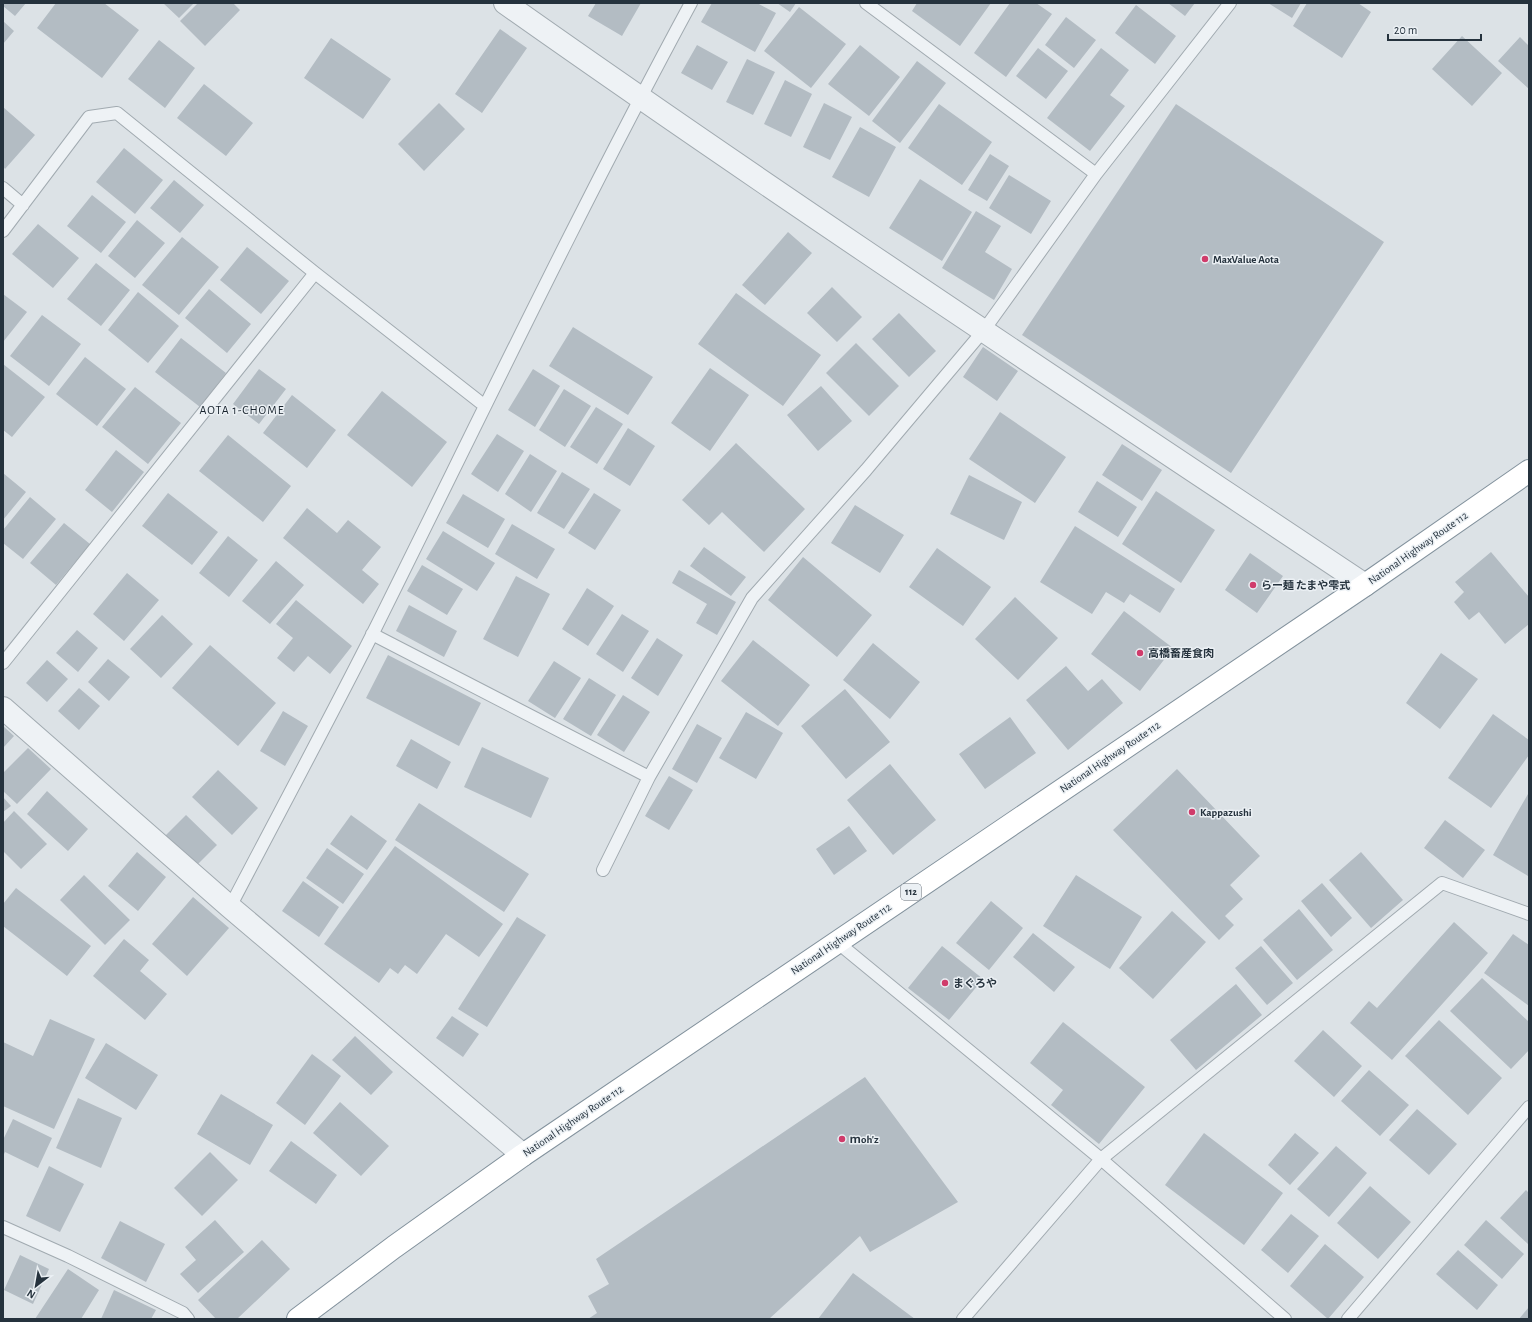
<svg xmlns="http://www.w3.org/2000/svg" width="1532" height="1322" viewBox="0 0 1532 1322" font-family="'Alegreya Sans','Noto Sans JP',sans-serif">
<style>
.building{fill:#b3bcc3}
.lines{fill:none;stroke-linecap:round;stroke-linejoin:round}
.lane-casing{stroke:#a1aab0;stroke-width:14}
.street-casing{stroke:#a1aab0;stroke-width:24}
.highway-casing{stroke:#83929d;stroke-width:24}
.lane{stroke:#eef2f5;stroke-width:12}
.street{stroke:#eef2f5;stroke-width:22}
.highway{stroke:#fff;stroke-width:22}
.poi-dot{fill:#d03c6b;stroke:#ebf0f4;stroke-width:1.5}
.labels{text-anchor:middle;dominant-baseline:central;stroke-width:3;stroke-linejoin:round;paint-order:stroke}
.shield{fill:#ebf0f4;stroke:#606b74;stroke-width:1}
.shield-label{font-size:10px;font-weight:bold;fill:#25323d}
.poi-label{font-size:11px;font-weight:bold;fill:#25323d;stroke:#ebf0f4;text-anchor:start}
.street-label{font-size:11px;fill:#25323d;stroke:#ebf0f4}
.neighbourhood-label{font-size:12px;letter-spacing:1px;fill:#18232d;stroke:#ebf0f4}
</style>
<rect width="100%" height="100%" fill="#dce2e6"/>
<path class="building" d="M3,3H26L15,16L3,6Z
M56,3H104L139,30L102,78L37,28Z
M163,3H194L179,18Z
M198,3H233L240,10L205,46L180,21Z
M596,3H641L622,36L588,16Z
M712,3H757L776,13L755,52L701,22Z
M777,3H796L790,12Z
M917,3H991L960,46L912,11Z
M1010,3H1036L1052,14L1006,77L974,53Z
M1168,3H1195L1185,16Z
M1268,3H1301L1292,18Z
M1307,3H1358L1371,12L1342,58L1293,26Z
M1136,5L1176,36L1155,64L1115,33Z
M799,7L846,44L811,88L764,51Z
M1066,17L1096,40L1074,68L1045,45Z
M3,21L14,31L3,44Z
M500,29L527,48L482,113L455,94Z
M1462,36L1502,73L1472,106L1432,69Z
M1520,37L1529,46V89L1498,61Z
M331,38L391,79L363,119L304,78Z
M159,40L195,68L165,108L128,79Z
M697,45L728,62L712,90L681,73Z
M860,45L900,77L869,116L828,84Z
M1038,48L1068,71L1046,99L1016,76Z
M1101,48L1129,70L1110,95L1125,106L1090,151L1047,118Z
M747,59L775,72L753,115L726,102Z
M917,61L946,83L900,143L872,121Z
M785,80L812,94L791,137L764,124Z
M204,84L253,123L226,156L177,118Z
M439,103L465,129L424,171L398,144Z
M824,103L852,117L830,160L803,147Z
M939,104L992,142L962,185L908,148Z
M1176,104L1384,242L1231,473L1022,335Z
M3,107L35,135L5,169L3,166Z
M860,127L896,147L869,197L832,177Z
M124,148L163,180L135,214L96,182Z
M990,154L1009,166L987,201L968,190Z
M1009,175L1051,201L1031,234L989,208Z
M920,179L972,212L942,261L889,228Z
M174,180L204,205L180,233L150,208Z
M92,195L126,222L101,253L67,226Z
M976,211L1001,226L985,252L1012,269L994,300L942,268Z
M137,220L165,243L135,278L108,256Z
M38,224L79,258L53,288L12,254Z
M788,232L812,253L765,305L742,285Z
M182,237L219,267L179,315L142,285Z
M247,247L289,281L261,314L220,280Z
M96,263L130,290L101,326L67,299Z
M832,287L862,317L837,342L807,313Z
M209,289L251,324L227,353L185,318Z
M138,292L179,326L148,363L108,330Z
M736,293L821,355L783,406L698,344Z
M3,294L27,312L3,342Z
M899,313L936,351L909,377L872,339Z
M42,315L81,344L49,386L10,356Z
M573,327L653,377L628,415L549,366Z
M181,338L226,373L200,407L155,372Z
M856,343L899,386L869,416L826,373Z
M983,347L1018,371L997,401L963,377Z
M85,357L126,389L97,426L56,394Z
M3,364L45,397L12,437L3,430Z
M710,368L749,395L710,451L671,423Z
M259,369L286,389L259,424L233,404Z
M533,369L560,386L535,427L508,410Z
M821,386L852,421L818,451L787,415Z
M135,387L181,423L148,464L102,427Z
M564,389L591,406L565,447L539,430Z
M382,391L447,442L412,487L347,435Z
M292,395L336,430L307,468L263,433Z
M596,407L623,424L597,464L570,447Z
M1000,412L1066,457L1035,503L969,459Z
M628,428L655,446L630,486L603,469Z
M497,434L524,451L498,492L471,474Z
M228,435L291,486L263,522L199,471Z
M736,443L805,509L764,552L722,512L709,525L682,500Z
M1122,444L1162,470L1142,501L1102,475Z
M116,450L144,472L112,512L85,490Z
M530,454L557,471L531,512L505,494Z
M562,472L590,489L564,529L537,513Z
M3,473L26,492L3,520Z
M969,475L1022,502L1004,540L950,514Z
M1097,481L1137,507L1118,537L1078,512Z
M1156,491L1215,530L1181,583L1122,544Z
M168,493L218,532L192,565L142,526Z
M594,493L621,510L595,550L568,533Z
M463,494L505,519L488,548L446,523Z
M30,497L56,519L23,559L3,543V530Z
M855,505L904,535L880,573L831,543Z
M307,508L337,533L348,520L381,547L362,570L379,584L363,604L283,538Z
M64,523L90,544L56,585L30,563Z
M512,524L555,549L537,579L495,554Z
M1075,526L1175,589L1160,613L1130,594L1124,603L1106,592L1092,614L1040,582Z
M443,531L495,563L477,591L426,559Z
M228,536L258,560L229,597L199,573Z
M704,547L746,577L731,596L690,566Z
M937,548L991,587L963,626L909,587Z
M1491,552L1529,597V624L1505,644L1479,612L1469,620L1454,602L1464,592L1455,582Z
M1250,553L1283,576L1257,613L1225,590Z
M803,557L872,615L837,657L768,600Z
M276,561L304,585L270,624L242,601Z
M422,565L463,589L447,615L407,591Z
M679,570L736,602L717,635L696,623L707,604L672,583Z
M127,573L159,600L124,641L93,614Z
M516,576L550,594L518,657L483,639Z
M587,588L614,606L588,646L562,629Z
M1015,597L1058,638L1018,680L975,639Z
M296,600L352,646L330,674L308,656L294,672L277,658L293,638L276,624Z
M409,605L457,631L444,657L396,631Z
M1124,611L1173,648L1140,691L1091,654Z
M622,614L649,631L623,672L596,654Z
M162,615L193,644L161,678L130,649Z
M77,630L98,648L78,672L56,653Z
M657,638L683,655L658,696L631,678Z
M753,640L810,685L778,726L721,681Z
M873,643L920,682L890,719L843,680Z
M210,645L276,703L238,746L172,688Z
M1441,653L1478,679L1440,729L1406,703Z
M388,655L481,703L459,746L366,698Z
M108,659L130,677L109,701L88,682Z
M47,660L68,679L47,702L26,683Z
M554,661L581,678L555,718L528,701Z
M1066,666L1088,691L1102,679L1123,703L1068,750L1026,700Z
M589,678L616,695L591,736L563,719Z
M79,688L100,706L79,730L58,711Z
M845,689L890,742L846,779L801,726Z
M623,695L650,712L624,752L597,735Z
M283,711L308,726L285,766L260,751Z
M746,712L783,733L756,779L719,758Z
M1493,714L1529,740V755L1491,808L1448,778Z
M1010,717L1036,753L985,789L959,754Z
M697,724L722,738L697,783L672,769Z
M3,726L14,736L3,748Z
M411,739L451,762L437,789L396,766Z
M482,747L549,778L531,818L464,787Z
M28,748L51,769L17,804L3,791V773Z
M890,764L936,820L893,855L847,800Z
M1177,769L1260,856L1230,885L1243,899L1225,916L1234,925L1219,940L1113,830Z
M218,770L258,808L232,835L192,797Z
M669,776L693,790L669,830L645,816Z
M47,791L88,829L68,851L27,814Z
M1528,794L1529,795L1528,876L1493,855Z
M3,797L11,806L3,812Z
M419,803L529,874L504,912L395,840Z
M14,811L47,844L21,869L3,851V823Z
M186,815L217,845L195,867L164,837Z
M351,815L387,841L367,870L330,844Z
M1445,820L1485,850L1463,878L1424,848Z
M849,826L867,851L834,875L816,849Z
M395,846L503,924L479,957L446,934L417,974L405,965L398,974L390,968L379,983L324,944Z
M327,848L364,874L343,904L306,878Z
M137,852L166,877L138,911L108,886Z
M1361,852L1403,900L1371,928L1329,880Z
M84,875L130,920L105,945L60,900Z
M1076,875L1142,917L1110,969L1043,926Z
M303,881L339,907L319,937L282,911Z
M1322,883L1352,918L1331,937L1301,901Z
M16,888L91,946L67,976L3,926V904Z
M193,897L229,928L187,976L152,944Z
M991,901L1023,928L989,970L956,943Z
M1299,909L1333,950L1297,980L1263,940Z
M1172,911L1206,942L1153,999L1119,968Z
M517,917L546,935L487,1027L458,1009Z
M1454,922L1488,953L1392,1060L1350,1023L1369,1001L1377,1008Z
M1033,933L1075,967L1054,992L1013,957Z
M1513,934L1529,945V1006L1484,973Z
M124,939L149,960L140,971L167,994L145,1020L93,976Z
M942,946L983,979L949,1020L908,988Z
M1261,946L1293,983L1267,1005L1235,968Z
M1482,978L1529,1022V1050L1511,1069L1450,1011Z
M1236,984L1262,1015L1196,1070L1170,1040Z
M452,1016L479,1034L463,1057L436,1038Z
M50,1019L95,1039L54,1129L3,1106V1042L33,1056Z
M1439,1020L1502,1078L1468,1115L1405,1056Z
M1063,1022L1145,1087L1099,1144L1051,1105L1063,1090L1030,1063Z
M1323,1030L1362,1066L1334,1097L1294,1061Z
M355,1036L393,1072L371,1095L332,1060Z
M106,1043L158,1075L136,1110L85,1078Z
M312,1054L341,1076L305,1125L276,1103Z
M1369,1070L1409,1105L1380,1136L1341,1101Z
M865,1077L958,1202L870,1252L860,1236L769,1319H588L597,1313L588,1296L609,1284L596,1259Z
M221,1094L273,1125L250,1165L197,1134Z
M78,1098L122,1118L101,1168L56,1148Z
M340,1102L389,1146L361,1176L313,1133Z
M1417,1109L1457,1144L1429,1175L1389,1140Z
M13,1119L52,1138L38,1168L5,1152L3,1156V1140Z
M1204,1133L1283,1193L1244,1245L1165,1185Z
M1295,1133L1319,1153L1290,1185L1268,1165Z
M291,1141L337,1175L316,1204L269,1171Z
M1336,1146L1367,1173L1329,1217L1297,1189Z
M210,1152L238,1180L202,1216L174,1188Z
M49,1166L84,1184L60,1232L26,1216Z
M1370,1186L1411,1222L1378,1259L1337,1223Z
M1526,1190L1529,1193V1245L1500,1218Z
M1291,1214L1319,1236L1288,1273L1261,1250Z
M215,1220L244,1252L198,1293L180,1274L196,1260L185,1247Z
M1486,1220L1524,1254L1502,1279L1464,1245Z
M120,1221L165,1244L146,1282L101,1258Z
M262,1240L290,1269L237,1319H216L198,1300Z
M1325,1244L1364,1277L1328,1319L1290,1286Z
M1458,1250L1498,1285L1477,1310L1436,1274Z
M20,1255L49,1269L33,1304L4,1290Z
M68,1269L99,1290L81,1319H35Z
M853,1273L915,1319H818Z
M114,1290L156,1310L151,1319H101Z
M1529,1307V1319H1519Z"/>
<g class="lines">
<g class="lane-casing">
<path id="lane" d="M866,3L1096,174
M3,188L23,205
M3,231L89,117L117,113L315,273L485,406
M372,634L649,777L603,870
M3,663L315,273
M649,777L752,598L866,470L984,330L1096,174L1230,3
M230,907C278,815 327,724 374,631C478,422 579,210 691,3
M837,942L1101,1159L1285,1319
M3,1227L68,1256L183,1313L188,1319
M963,1319L1101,1159L1442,883L1529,914
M1348,1319L1529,1107"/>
</g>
<g class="street-casing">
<path id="street" d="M505,3C788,203 1077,393 1365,585
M3,708L230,907L523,1155"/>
</g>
<g class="highway-casing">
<path id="highway" d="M298,1319L394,1247L523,1155L1365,585L1529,471"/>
</g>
<use href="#lane" class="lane"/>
<use href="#street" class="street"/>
<use href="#highway" class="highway"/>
</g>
<g class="poi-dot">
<circle cx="1205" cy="259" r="4"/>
<circle cx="1253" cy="585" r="4"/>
<circle cx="1140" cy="653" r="4"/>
<circle cx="1192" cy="812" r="4"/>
<circle cx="945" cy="983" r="4"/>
<circle cx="842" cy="1139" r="4"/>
</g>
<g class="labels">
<rect class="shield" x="901" y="884" width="20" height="16" rx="3"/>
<g class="shield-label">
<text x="911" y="892">112</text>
</g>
<g class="poi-label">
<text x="1213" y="259">MaxValue Aota</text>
<text x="1261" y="585">らー麺 たまや雫式</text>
<text x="1148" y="653">高橋畜産食肉</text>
<text x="1200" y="812">Kappazushi</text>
<text x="953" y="983">まぐろや</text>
<text x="850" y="1139">ｍoh'z</text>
</g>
<g class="street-label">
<text transform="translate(1418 548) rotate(-35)">National Highway Route 112</text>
<text transform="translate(1110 757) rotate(-34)">National Highway Route 112</text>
<text transform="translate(841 939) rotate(-34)">National Highway Route 112</text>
<text transform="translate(573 1121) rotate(-34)">National Highway Route 112</text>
</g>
<g class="neighbourhood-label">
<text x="242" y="410">AOTA 1-CHOME</text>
</g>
</g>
<rect width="1532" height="1322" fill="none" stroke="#25323d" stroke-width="8"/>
<g transform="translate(36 1286) rotate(211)" stroke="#ebf0f4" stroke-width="3" paint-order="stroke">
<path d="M0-3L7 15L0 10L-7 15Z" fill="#25323d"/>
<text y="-6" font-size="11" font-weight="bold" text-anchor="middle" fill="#25323d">N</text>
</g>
<path d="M1388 34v6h93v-6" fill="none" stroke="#25323d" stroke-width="2"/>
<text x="1394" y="34" font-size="12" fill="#25323d" stroke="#ebf0f4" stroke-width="3" paint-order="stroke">20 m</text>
</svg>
